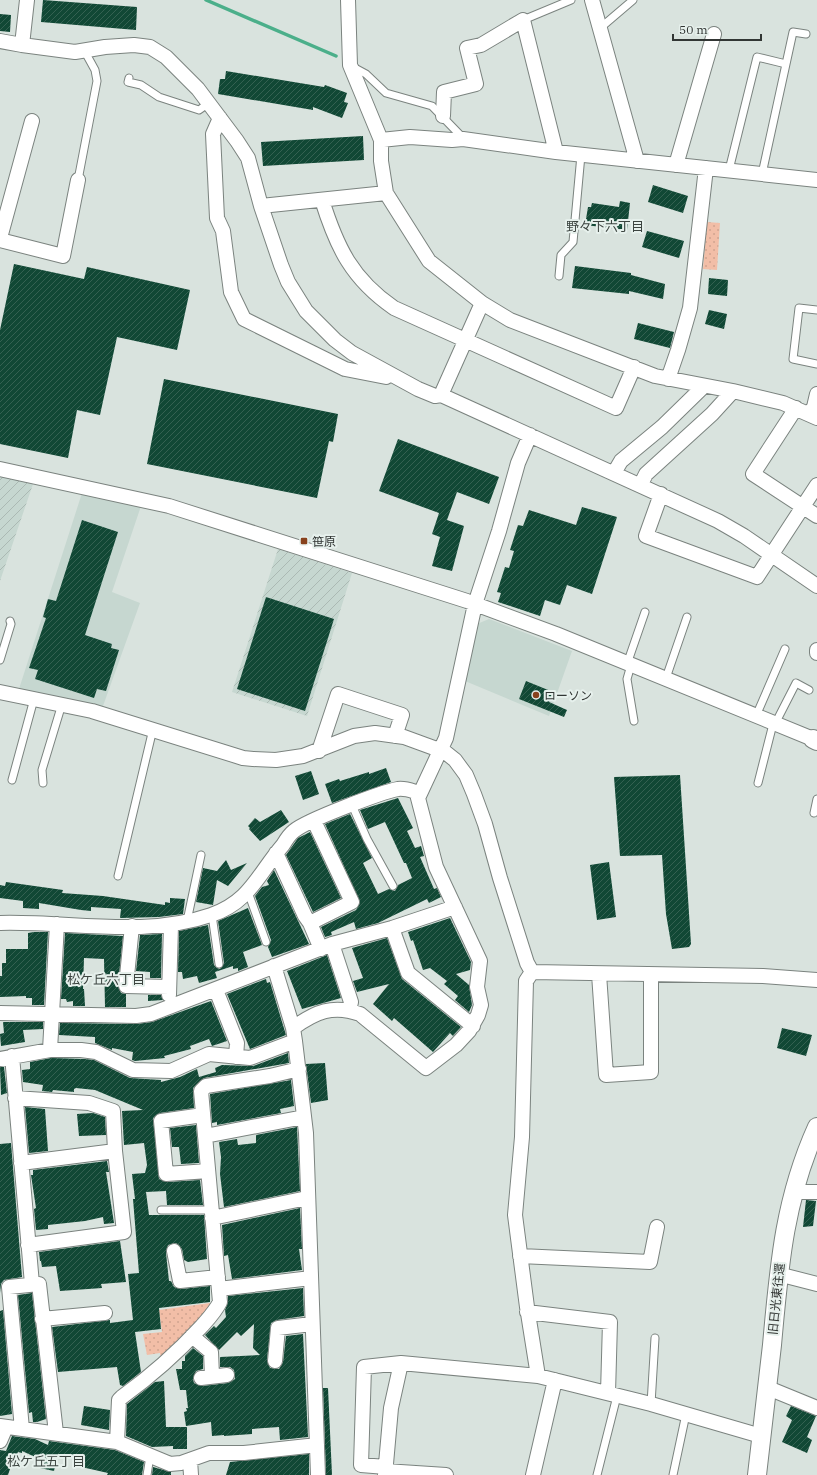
<svg xmlns="http://www.w3.org/2000/svg" width="817" height="1475" viewBox="0 0 817 1475" font-family="'IBM Plex Serif','Noto Sans JP',serif">
<style>
.built{fill:#c6d7d0}
.industrial{fill:url(#industrial-furrows)}
.grass{fill:url(#grass-dots)}
.lines{fill:none;stroke-linecap:round;stroke-linejoin:round}
.stream{stroke:#4baf8a;stroke-width:3.5}
.building{fill:url(#building-hatch)}
.service-casing{stroke:#7b837f;stroke-width:9}
.minor-casing{stroke:#7b837f;stroke-width:16}
.tertiary-casing{stroke:#7b837f;stroke-width:20}
.service{stroke:#fff;stroke-width:7}
.minor{stroke:#fff;stroke-width:14}
.tertiary{stroke:#fff;stroke-width:18}
.poi-dot{fill:#88421d;stroke:#e6f0ec;stroke-width:1.5}
.labels{text-anchor:middle;dominant-baseline:central;stroke-width:4;stroke-linejoin:round;paint-order:stroke}
.poi-label{font-size:12px;fill:#323634;stroke:#e6f0ec;text-anchor:start}
.street-label{font-size:12px;fill:#323634;stroke:#e6f0ec}
.neighbourhood-label{font-size:13px;fill:#3c4440;stroke:#e6f0ec}
</style>
<defs>
<pattern id="industrial-furrows" width="10" height="10" patternUnits="userSpaceOnUse"><rect width="10" height="10" fill="#c6d7d0"/><path d="M-1 1l2-2M0 10L10 0M9 11l2-2" fill="none" stroke="#abb9b3"/></pattern>
<pattern id="grass-dots" width="8" height="8" patternUnits="userSpaceOnUse"><rect width="8" height="8" fill="#f2bea7"/><path d="M2 2h.1M6 6h.1" fill="none" stroke="#d0a490" stroke-width="1.8" stroke-linecap="round"/></pattern>
<pattern id="building-hatch" width="6" height="6" patternUnits="userSpaceOnUse"><rect width="6" height="6" fill="#114835"/><path d="M-1 1l2-2M0 6l6-6M5 7l2-2" fill="none" stroke="#346151"/></pattern>
</defs>
<rect width="100%" height="100%" fill="#d9e3de"/>
<path class="built" d="M82,493L141,506L112,592L140,603L103,706L19,689Z
M489,619L572,651L549,716L465,681L477,624Z"/>
<path class="industrial" d="M0,476L33,484L0,581Z
M278,549L352,573L307,716L232,692Z"/>
<path class="grass" d="M707,222L720,223L717,270L703,269Z
M210,1303L211,1305L161,1360L160,1353L147,1355L143,1334L162,1332L159,1310Z"/>
<g class="lines">
<path class="stream" d="M206,0L336,56"/>
</g>
<path class="building" d="M43,0L137,7L136,30L41,22Z
M0,14L11,15L10,32L0,31Z
M226,71L324,87L325,85L347,93L344,102L348,103L342,118L313,107V110L218,94L220,79H225Z
M363,136L364,160L263,166L261,142Z
M653,185L688,196L683,213L648,202Z
M620,201L630,203L627,230L585,225L588,207H591L592,203L619,207Z
M647,231L684,241L679,258L642,247Z
M14,264L84,279L87,267L190,290L177,350L117,337L100,415L77,410L68,458L0,444V330Z
M575,266L631,273V275L665,284L663,299L629,291V294L572,288Z
M709,278L728,280L727,296L708,294Z
M709,310L727,314L724,329L705,324Z
M638,323L674,332L670,348L634,339Z
M164,379L338,414L333,442L329,441L317,498L147,464Z
M398,439L499,477L489,504L457,492L447,520L464,526L452,571L432,566L440,537L432,534L439,513L379,491Z
M582,507L617,517L592,594L567,585L560,605L545,600L540,616L498,602L501,593L497,592L505,567L509,568L514,551L510,550L518,525L523,526L529,510L576,525Z
M82,520L118,532L85,635L112,644L111,648L119,650L106,691L97,689L94,698L35,679L38,670L29,668L46,618L43,617L48,599L56,601Z
M266,597L334,619L305,711L237,689Z
M526,681L553,692L549,702L567,710L564,717L519,699Z
M386,768L391,782L332,803L325,784L339,779L340,781L369,772V774Z
M311,771L319,794L303,800L295,776Z
M680,775L691,944L689,947L672,949L666,914L662,855L620,856L614,777Z
M398,798L413,828L407,831L415,848L421,846L424,856L420,857L434,889L437,888L441,897L429,903L427,899L378,923L356,929L354,922L331,932L332,935L325,937L321,927L356,910L360,902L325,824L350,814L372,858L363,863L378,894L389,889L395,891L398,885L412,878L406,863H404L385,822L368,829L360,810Z
M281,810L289,822L260,841L249,829L250,828L248,826L255,818L260,822Z
M310,832L341,898L313,912L286,855L298,838Z
M226,860L231,870L247,863L228,886L217,880L213,905L196,902L203,868L217,871Z
M609,862L616,917L597,920L590,865Z
M274,870L309,944L272,957L268,947L271,940L255,896L262,887L269,885L267,881Z
M6,882L63,890L62,893L103,896L165,905V902L170,903V898L185,899L183,914L159,917L120,918L121,909L91,907V911L81,910L39,903V909L23,908V901L0,898V885L5,886Z
M248,908L262,945L243,952L248,967L238,971V968L233,969V966L215,972L217,978L199,983L197,976L183,979L182,972H178L179,931L208,925L214,965L217,968L220,969L224,963L218,921Z
M450,918L471,962L470,970L456,974L469,985L472,1005L469,1012L455,1000L458,996L444,984L447,981L430,968L423,970L413,940L411,941L408,932Z
M34,932H48L44,1005H32V998H26V996L0,997V976H2V963H6V949H28V933Z
M65,933L123,936L118,985L121,993L126,994V1007H105L104,959L84,958L83,989H84L85,1006H73V1001L67,1002L66,999H61Z
M162,934L161,978H150V972L136,971L140,935Z
M387,938L402,979L461,1027L453,1036L450,1033L433,1052L394,1018L392,1021L373,1004L389,984L357,992L353,981L363,978L352,948Z
M327,955L341,998L302,1009L287,971Z
M266,979L267,983L270,982L286,1035L250,1049L227,994Z
M148,995H161L163,1000L148,1001Z
M211,1001L227,1041L212,1046L209,1039L190,1046L191,1049L164,1056L165,1058L135,1061L132,1060L133,1052L112,1048V1050L95,1043V1037L59,1035L60,1023L136,1024L152,1022Z
M3,1022H43V1029L23,1030L25,1042L1,1046L0,1034L4,1033Z
M782,1028L812,1035L806,1056L777,1048Z
M288,1053L289,1063L204,1078L193,1088L194,1108L160,1113L153,1118L159,1179L167,1182L200,1180L203,1205H167L166,1191L146,1192L149,1215H204L207,1259L188,1262L184,1260L182,1249L176,1243L168,1245L166,1253L169,1281H171L174,1287L181,1289L210,1286V1302L159,1308L161,1329L135,1332L141,1372L123,1386L120,1385L117,1367L58,1372L52,1327L110,1320V1323L133,1320L128,1274L139,1273L133,1199H135L132,1174L145,1173L147,1165L144,1143L124,1145L122,1111L143,1110L95,1090L76,1088L74,1089V1092L53,1090L52,1092L42,1091L43,1085L23,1082L22,1070L30,1069V1062L51,1058L85,1059L94,1060L130,1078L161,1080V1082L180,1077L197,1069L199,1077L216,1072L215,1068L222,1065L253,1066Z
M325,1063L328,1100L311,1103L306,1064Z
M0,1067H4L7,1093L1,1095Z
M291,1080L294,1106L280,1109L281,1113L217,1125V1122L212,1123L210,1094Z
M25,1107L45,1109L48,1151L29,1153Z
M93,1113L105,1117L106,1135L79,1136L77,1114Z
M196,1125L199,1163L181,1164L179,1147H172L170,1128Z
M297,1127L300,1191L224,1207L220,1174L221,1157L219,1142L237,1139L238,1145L256,1143V1135Z
M11,1143L22,1277L4,1280L1,1284L0,1293V1144Z
M107,1161L109,1172H106L114,1223L104,1224L103,1217L85,1221L48,1225V1229L36,1230L34,1209L36,1208L31,1175H33V1170Z
M806,1200L816,1201L813,1226L803,1227Z
M300,1208L302,1249H299L302,1270L232,1279L228,1255L224,1256L222,1225Z
M120,1241L126,1282L101,1284L102,1288L60,1291L56,1266L42,1267L41,1261H40L39,1252Z
M303,1288L304,1316L277,1320L271,1323L267,1360L270,1368L279,1369L283,1362L286,1336L303,1334L308,1437L280,1440L279,1427L252,1429V1434L224,1436V1435L212,1436L211,1422L186,1426L184,1412L187,1411L186,1408H188L186,1390H180L176,1369H182V1361H185V1356L193,1348L203,1356V1369L196,1371L193,1379L194,1383L202,1386L228,1383L235,1379L234,1370L230,1367H220V1357L260,1355L253,1348L254,1324L241,1336L237,1332L219,1350L205,1335L214,1326L216,1328L226,1317L225,1310L228,1302V1296Z
M32,1293L46,1419L37,1422H33L32,1412L29,1413L18,1295Z
M3,1310L12,1414L0,1416V1311Z
M164,1381L166,1427H187V1449H173V1446L152,1447L126,1436L127,1404L155,1382Z
M323,1388H328L332,1475H326Z
M84,1406L110,1410L109,1430L81,1425Z
M791,1406L816,1416L807,1437L812,1440L807,1453L782,1442L792,1420L786,1416Z
M12,1436L35,1439L48,1445L49,1441L115,1450L144,1462L142,1475H107L108,1473L77,1466L79,1459L58,1454L54,1471L40,1468L42,1460L22,1451V1453L18,1452L14,1467L11,1466L8,1475H0V1450L6,1451Z
M309,1454V1475H226L230,1462Z
M153,1467L171,1472V1475H152Z"/>
<g class="lines">
<g class="service-casing">
<path id="service" d="M523,20L571,0
M599,29L633,0
M353,67L366,74L386,93L432,106L463,138
M129,78L128,82L141,85L159,97L199,110L209,103
M729,170L757,57L786,64
M762,174L793,32L806,34
M78,180L97,81L95,70L84,50
M559,276L561,255L573,242L581,155
M817,310L799,308L793,359L817,364
M0,660L11,624L10,621
M627,664L645,612
M631,665L627,679L634,721
M666,678L687,617
M756,716L785,649
M775,724L796,683L809,690
M12,780L34,699
M43,783L42,770L62,704
M758,783L773,724
M352,805L367,839L393,886
M814,813L817,799
M118,876L153,729
M248,892L266,942
M212,915L219,964
M187,921L201,855
M161,1210H211
M651,1404L655,1338
M147,1475L150,1456
M597,1475L617,1396
M673,1475L686,1414"/>
</g>
<g class="minor-casing">
<path id="minor" d="M27,0L22,45L75,52L105,47L134,45L150,47L166,57L198,89L237,141L248,158L261,206L281,265L288,282L306,311L335,340L352,353L418,389L435,396L441,395L718,521L744,536L817,586
M348,0L350,65L381,140V161L386,193L429,261L482,303L510,320L655,376L733,391L783,403L817,418
M592,0L637,161
M0,41L22,45
M443,116L444,92L476,84L467,48L481,45L523,20L556,152
M220,118L213,134L217,218L223,231L231,292L244,319L345,369L386,377
M381,140L410,137L452,140L463,139L556,152L817,180
M676,165L714,34
M322,200C337,248 352,279 394,308L616,408L634,367
M261,206L386,193
M0,238L32,121
M0,240L63,256L78,180
M668,379L678,350L690,308L706,168
M441,395L482,303
M796,408L753,474L817,516
M809,414L814,407L817,394
M0,469L169,506L467,601L556,634L813,739
M614,473L621,461L662,427L704,386
M641,484L646,474L712,414L733,391
M661,494L646,536L757,577L817,485
M817,650V653
M0,692L92,711L243,758L253,759L276,760L303,756L354,736L375,733L404,737L445,752L455,760L466,775L474,794L485,824L500,878L527,963L532,972L526,981L522,1137L515,1215L527,1307L538,1376L651,1404L761,1436
M319,751L338,694L402,715L395,736
M276,853L305,916L310,923L321,949
M0,923C70,921 144,938 211,915C250,902 258,874 283,845C286,840 290,834 294,831C307,820 382,792 398,789C406,788 412,791 419,793
M310,923L352,902L314,821
M132,926L126,986L169,987
M392,928L408,973L473,1026
M332,944L351,1002L349,1010
M532,972L763,976L817,980
M599,974L606,1075L651,1072V975
M216,990L237,1043L236,1057
M169,995L171,926
M0,1013L136,1016L151,1014L332,944L392,928L455,907
M293,1028C315,1012 333,1004 360,1014L426,1068L456,1045L469,1031L478,1015L481,1005L477,987L480,961L436,867L418,798L446,738L475,604L499,531L518,463L530,435
M295,1041L306,1133L318,1475
M50,1050L57,924
M12,1056L32,1284
M0,1059L50,1050H81L96,1052L133,1070L171,1071L209,1054L250,1058L295,1041L293,1028L274,966
M15,1098L89,1103L113,1111L115,1151L21,1163
M203,1115L161,1121L166,1174L208,1171
M205,1136L304,1117
M794,1192H817
M212,1218L307,1198
M28,1245L124,1232L115,1151
M174,1251L180,1281L218,1277
M520,1256L650,1262L657,1227
M778,1274L817,1284
M219,1289L311,1278
M527,1312L610,1322L608,1393
M42,1319L105,1313
M192,1336L211,1352L212,1376
M275,1361L278,1328L312,1324
M201,1378L227,1375
M768,1388L817,1408
M0,1426L117,1442L119,1400L122,1397C151,1376 177,1353 201,1327C208,1319 215,1312 220,1302L201,1091L206,1086L270,1076L299,1069
M22,1429L9,1287L39,1284L56,1433
M0,1441L6,1427
M117,1442L170,1464L181,1463L209,1453H244L317,1445
M190,1460L191,1475
M386,1467L361,1465L364,1367L401,1363
M385,1471L446,1475
M385,1475L391,1408L401,1363L538,1376
M533,1475L555,1380"/>
</g>
<g class="tertiary-casing">
<path id="tertiary" d="M813,739L817,741
M757,1475C762,1432 767,1389 772,1345C779,1267 784,1200 817,1127"/>
</g>
<use href="#service" class="service"/>
<use href="#minor" class="minor"/>
<use href="#tertiary" class="tertiary"/>
</g>
<g class="poi-dot">
<rect x="300" y="537" width="8" height="8" rx="2"/>
<circle cx="536" cy="695" r="4"/>
</g>
<g class="labels">
<g class="poi-label">
<text x="312" y="541">笹原</text>
<text x="544" y="695">ローソン</text>
</g>
<g class="street-label">
<text transform="translate(776 1299) rotate(-84)">旧日光東往還</text>
</g>
<g class="neighbourhood-label">
<text x="605" y="226">野々下六丁目</text>
<text x="106" y="979">松ケ丘六丁目</text>
<text x="46" y="1461">松ケ丘五丁目</text>
</g>
</g>
<path d="M673 34v6h88v-6" fill="none" stroke="#323634" stroke-width="2"/>
<text x="679" y="34" font-size="12" fill="#323634" stroke="#e6f0ec" stroke-width="3" paint-order="stroke">50 m</text>
</svg>
